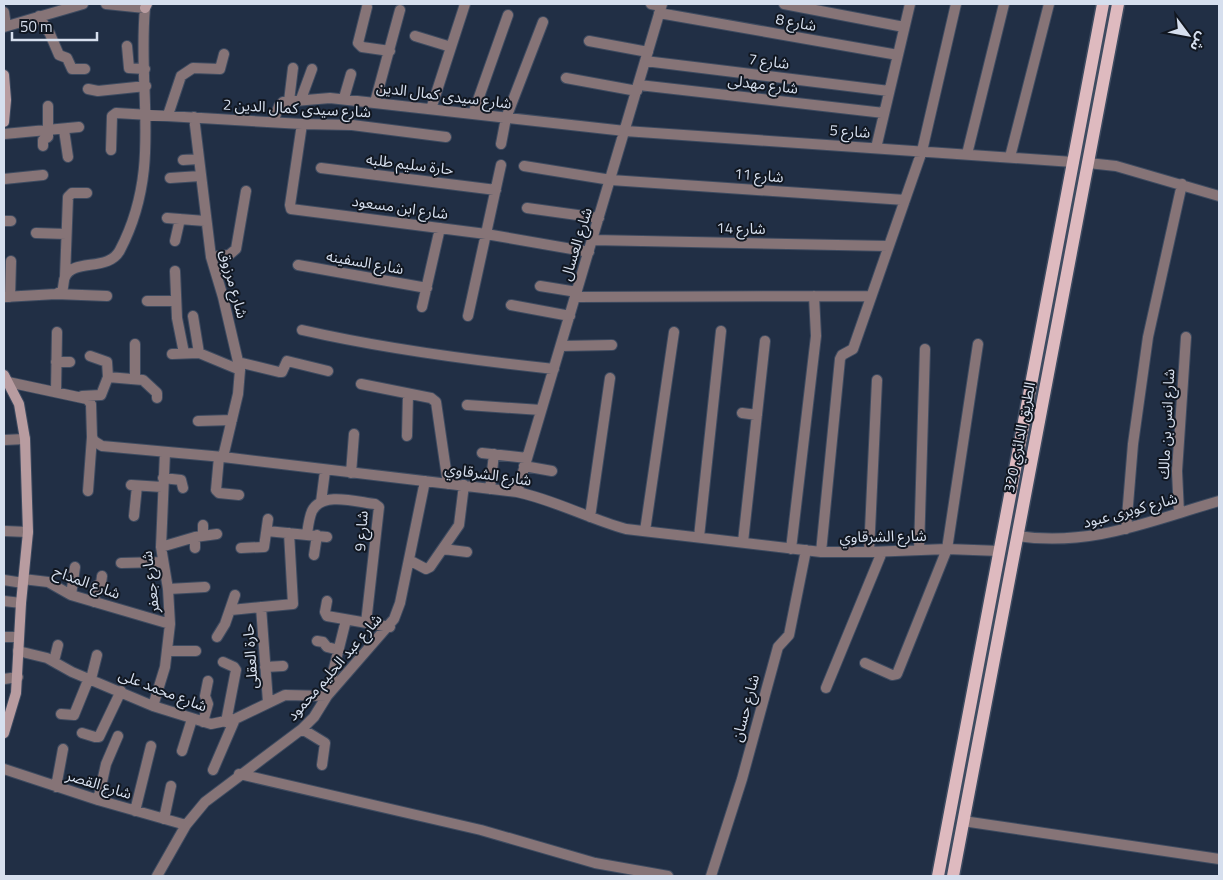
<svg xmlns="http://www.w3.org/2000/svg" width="1223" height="880" viewBox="0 0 1223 880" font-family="'Titillium Web','Noto Sans Arabic',sans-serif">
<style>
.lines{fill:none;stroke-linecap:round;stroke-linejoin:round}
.street-casing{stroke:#3e4b60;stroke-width:12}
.secondary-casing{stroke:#3e4b60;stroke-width:12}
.primary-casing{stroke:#3e4b60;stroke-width:15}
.street{stroke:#867477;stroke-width:10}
.secondary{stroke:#b89ca0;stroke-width:10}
.primary{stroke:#debabf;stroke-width:12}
.labels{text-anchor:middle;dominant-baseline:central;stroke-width:4;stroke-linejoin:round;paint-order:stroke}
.street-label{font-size:15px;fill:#d6dfee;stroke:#111721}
</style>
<rect width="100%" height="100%" fill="#212f45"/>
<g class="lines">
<g class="street-casing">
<path id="street" d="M651,4L661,6
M784,4L904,27
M367,7L358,43L362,47L390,51
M4,12L6,26
M659,13L898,55
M39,16L50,34L59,55L67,58L72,69H85
M4,27L83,4
M415,36L451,47
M589,41L648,52
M127,46L129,68L145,69
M645,61L889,91
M566,78L637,91
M639,85L884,113
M88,89L98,91L146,86
M344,98L351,74
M301,99L312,69
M289,101L293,68
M375,102L400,10
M431,109L465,4
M473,114L508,15
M168,115L181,76L193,68L220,69L224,54
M194,117L211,257L223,297L240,370L238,394L223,457
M273,122L279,106L283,102L330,98L625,131L1073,162
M302,124L290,205L291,209L486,234L589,252
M64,130L68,157
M4,134L79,127
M501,144L506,118L543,22
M43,146V140L48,137V106
M876,148L910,4
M111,150L112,116L116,113L302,124L352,125L446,137
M967,154L1004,4
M1010,157L1049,4
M183,160L198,159
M1088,163L1116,166L1219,196
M524,166L611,180L905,200
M321,168L496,190
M170,178L200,176
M4,179L43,175
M527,208L599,218
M167,218L205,221
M4,221H11
M36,233L66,234
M593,240L888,246
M175,241L180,219
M211,257L229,255L236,249L246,191
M298,265L427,288
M175,271L177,318L184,353
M65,277L68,197L72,193H87
M540,286L577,292
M56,294L107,296
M4,297L56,294L62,291C64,287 63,281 65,277C73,258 109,272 120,250C163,168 137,93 145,8L106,4
M10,297L11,261
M576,297L871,296
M147,301H175
M511,305L570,316
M422,307L440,228
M193,316L199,353
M468,316L501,165
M302,330C385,349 469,360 554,369
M561,346L612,345
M172,354L199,353L240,370
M90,356L107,362L108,377
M56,362H70
M238,362L279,372H282L287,361L328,371
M135,378V344
M8,382L87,399L91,404L92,437L94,441L102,446L223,457L517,492C555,500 589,519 626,529L821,552H869L947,549L1000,551
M361,384L431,398L436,402L448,484
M56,392L57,332
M82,396L101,395L108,377L143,380L157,393V398
M467,405L541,410
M742,413L757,415
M198,421L232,420
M407,436L408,394
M4,440L25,439
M482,453L527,458
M219,457L216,490L219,493L239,495
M524,466L552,471
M351,473L354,434
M163,478L181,480L183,488
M131,485L162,487
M490,489L494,454
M88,491L92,437
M517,492L662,4
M321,502L325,471
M1179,513L1177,471L1186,337
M134,516L137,486
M590,517L610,378
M203,525V536
M1126,529L1133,444L1148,337L1182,184
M4,531L28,532
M267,531L327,537
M645,531L674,332
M307,534C308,527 309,518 312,511C322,491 357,502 375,504L379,507L366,623
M1017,536C1091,547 1149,521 1219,501
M195,537V548
M699,537L721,331
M743,542L765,341
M161,547L195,537L217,534
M241,548L264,547L268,519
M443,549L467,552
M791,549L816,336L814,296
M919,550L925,349
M821,552L840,359L842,355L853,349L922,151L956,4
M869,552L877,380
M314,555L317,535
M409,560L426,569L430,567L459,525L464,485
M121,563L163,562
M23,579L48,582L71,595L170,624
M4,580L23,583
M168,589L205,587
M71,595L75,567
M4,601L21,603
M327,601L325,612L327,616L390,627
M94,602L96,586L101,584L102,576
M261,607L268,702
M231,610L293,604L289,533
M4,637H19
M217,637L225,624L235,595
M317,641L323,642L327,647L339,650
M18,651L47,658L72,672L153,706L211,724L235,719L285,695L327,696L346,620
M168,651H196
M54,661L58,645
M223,662L234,667L236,670L226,722
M865,663L892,675L897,674L947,549L978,344
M265,667L283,666
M4,679L18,677
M91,679L97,655
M826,688L882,552
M153,706L165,667L170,624L168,589L161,547L165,452
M61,714L74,715L89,678
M203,722L208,704L205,696L208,681
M302,729L325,743L322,765
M82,733L95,737H99L121,691
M182,751L192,719
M4,769L98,800L186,825
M213,770L235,719
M239,774L481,830L595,863L668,876
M56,787L63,749
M98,800L106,764L118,736
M135,811L151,746
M164,819L171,786
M963,821L1219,859
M157,876L186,825L205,802L302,729L314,717L327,696L394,619L400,603L425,481
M711,876L742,779L778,647L789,635L806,550"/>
</g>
<g class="secondary-casing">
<path id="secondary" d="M145,8L147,4
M4,75L6,100L4,122
M4,375L19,404L25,439L28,532L21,603L16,693L4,733"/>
</g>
<g class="primary-casing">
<path id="primary" d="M938,876L1103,4
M953,876L1118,4"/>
</g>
<use href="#street" class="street"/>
<use href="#secondary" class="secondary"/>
<use href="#primary" class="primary"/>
</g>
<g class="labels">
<g class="street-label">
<text transform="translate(796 22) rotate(10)">شارع 8</text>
<text transform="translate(769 61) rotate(7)">شارع 7</text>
<text transform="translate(763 84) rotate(7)">شارع مهدلى</text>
<text transform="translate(444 95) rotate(7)">شارع سيدى كمال الدين</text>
<text transform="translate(297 108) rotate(3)">شارع سيدى كمال الدين 2</text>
<text transform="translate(850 131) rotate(4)">شارع 5</text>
<text transform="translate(410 164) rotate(7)">حارة سليم طلبه</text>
<text transform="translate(759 175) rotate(4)">شارع 11</text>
<text transform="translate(400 207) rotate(8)">شارع ابن مسعود</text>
<text transform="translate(741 228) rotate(1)">شارع 14</text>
<text transform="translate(576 244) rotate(-73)">شارع العسال</text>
<text transform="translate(365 262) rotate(10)">شارع السفينه</text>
<text transform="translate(234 284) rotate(75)">شارع مرزوق</text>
<text transform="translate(1166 424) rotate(-87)">شارع انس بن مالك</text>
<text transform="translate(1019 437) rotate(-79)">الطريق الدائري 320</text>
<text transform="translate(488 474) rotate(8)">شارع الشرقاوي</text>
<text transform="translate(1130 510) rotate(-15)">شارع كوبرى عبود</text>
<text transform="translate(361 531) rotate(-86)">شارع 9</text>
<text transform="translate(883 536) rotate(-1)">شارع الشرقاوي</text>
<text transform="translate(87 582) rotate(20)">شارع المداح</text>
<text transform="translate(150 582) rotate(-97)">شارع جعفر</text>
<text transform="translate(250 656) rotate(-94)">حارة العقلى</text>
<text transform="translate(334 667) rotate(-49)">شارع عبد الحليم محمود</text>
<text transform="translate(163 690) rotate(21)">شارع محمد على</text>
<text transform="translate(745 708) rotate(-75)">شارع حسان</text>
<text transform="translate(99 784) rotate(17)">شارع القصر</text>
</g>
</g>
<rect width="1223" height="880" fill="none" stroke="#d6dfee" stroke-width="10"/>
<g transform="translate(1188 35) rotate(122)" stroke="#111721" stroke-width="4" paint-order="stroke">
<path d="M0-4L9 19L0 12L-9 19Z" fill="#d6dfee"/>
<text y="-8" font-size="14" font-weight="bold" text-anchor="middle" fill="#d6dfee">ش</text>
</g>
<path d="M12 32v8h85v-8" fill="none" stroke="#d6dfee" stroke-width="2.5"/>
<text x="20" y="32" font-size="15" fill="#d6dfee" stroke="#111721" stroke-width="4" paint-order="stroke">50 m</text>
</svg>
